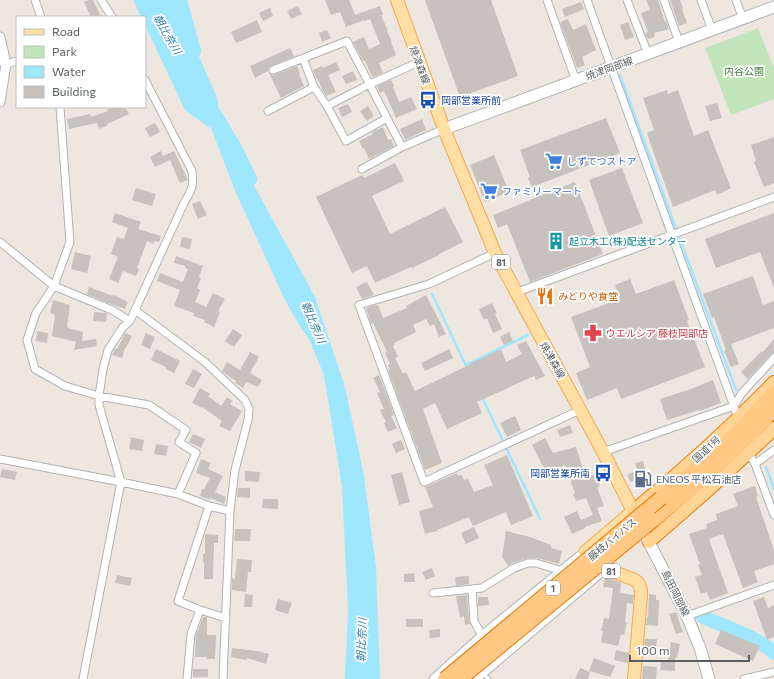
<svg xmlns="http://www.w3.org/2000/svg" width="774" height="679" viewBox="0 0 774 679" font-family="Commissioner,'Noto Sans JP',sans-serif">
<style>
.green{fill:#c3e5bb}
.water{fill:#9ee7ff}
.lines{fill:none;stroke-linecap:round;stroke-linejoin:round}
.stream{stroke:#9ee7ff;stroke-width:2.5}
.river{stroke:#9ee7ff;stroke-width:14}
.building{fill:#c7c2bd}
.service-casing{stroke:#aeb3b7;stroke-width:5.5}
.minor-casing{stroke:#aeb3b7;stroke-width:9}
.tertiary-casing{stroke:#aeb3b7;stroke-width:11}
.secondary-casing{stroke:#adb3b7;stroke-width:13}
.primary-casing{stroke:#f4a852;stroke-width:14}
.trunk-casing{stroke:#ed7600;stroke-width:14}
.motorway-casing{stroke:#ed7600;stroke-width:16}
.service{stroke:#fff;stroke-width:3.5}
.minor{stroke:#fff;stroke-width:7}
.tertiary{stroke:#fff;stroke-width:9}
.secondary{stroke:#fff;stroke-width:11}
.primary{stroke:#ffdfa3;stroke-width:12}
.trunk{stroke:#ffd494;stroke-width:12}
.motorway{stroke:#ffc985;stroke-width:14}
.motorway-bridge-casing{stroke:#ed7600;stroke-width:16;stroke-linecap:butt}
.motorway-bridge{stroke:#ffc985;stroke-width:14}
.labels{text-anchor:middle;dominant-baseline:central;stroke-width:3.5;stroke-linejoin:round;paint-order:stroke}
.shield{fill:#fff;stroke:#8b8f91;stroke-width:1}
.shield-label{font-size:9px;font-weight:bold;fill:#595f62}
.street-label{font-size:10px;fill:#595f62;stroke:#fff}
.park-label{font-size:10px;fill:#3d8131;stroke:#fff}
.transit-label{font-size:10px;fill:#164399;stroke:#fff;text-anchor:start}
.shop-label{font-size:10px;fill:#366cbe;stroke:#fff;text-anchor:start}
.culture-label{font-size:10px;fill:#0d838f;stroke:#fff;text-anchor:start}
.food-label{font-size:10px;fill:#c56008;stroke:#fff;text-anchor:start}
.health-label{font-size:10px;fill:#be3a42;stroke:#fff;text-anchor:start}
.service-label{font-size:10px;fill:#4e5e75;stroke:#fff;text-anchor:start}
.water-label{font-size:11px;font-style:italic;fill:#357ea1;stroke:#fff}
</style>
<rect width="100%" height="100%" fill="#ede7e0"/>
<path class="green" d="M758,28L774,68V99L731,115L705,48Z"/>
<path class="water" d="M133,0H173L178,8L217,98L223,129L315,297L345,387L364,476L376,567L380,679H345L348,610L342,487L324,375L309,339L299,325L285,300L235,191L211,128L212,124L210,128L185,110L145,25V17H141Z"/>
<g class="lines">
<path class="stream" d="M620,75L675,226L736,390
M432,294L467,368
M466,365L528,335
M482,397L540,519
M766,467L774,489"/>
<path class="river" d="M180,0L194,51
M214,113L235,148L250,179
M703,617C725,627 756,636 774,653"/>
</g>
<path class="building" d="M88,0H93L101,17H91L84,2Z
M325,0H349L355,15L380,6L383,15H381L388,31H387L392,42H391L396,55L379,63L383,73L373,77L372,76L365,61H363L353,42L364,37L369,49L380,44L370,19L364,21V20L346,27L340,12L331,15Z
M425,0H491L518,76L460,97Z
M646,0H658L665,22L666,21L669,29L654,33L655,37L648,39L645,33L648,32L641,13L650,10Z
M670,0H680L683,8L682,9L687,23L679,26Z
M581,2L584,9L565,17L562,9Z
M298,6L302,14L291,19L287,11Z
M270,8L273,16L263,21L259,13Z
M568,19L573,30L586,24L596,50L582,57L585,65L577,68L560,22Z
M257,20L262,32L236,43L231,32Z
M628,22L634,37L625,40L620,25Z
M327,30L331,38L322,42L319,33Z
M290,48L294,56L293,57L271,66L268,69V71L270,74L274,75L297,66L300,73L299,74L304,86L281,98L268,71L255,78L250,66Z
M336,62L340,70L328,75L336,92L326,96L323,91L317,78H316L313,70L322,66L323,68Z
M353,71L357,80L346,84L342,76Z
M391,80L394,86L393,87L399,102L411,97L417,109L396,118L384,91L380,93L377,86Z
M667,90L668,94L678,90L694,136L708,130L731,188L717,195L715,190L673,207L653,151L647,133L654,130L643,98Z
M717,103L722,118L710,121L705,106Z
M348,104L352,112L342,117L338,108Z
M368,106L374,116L367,121L360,111Z
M112,107H125L129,114L107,124L108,125L99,129L97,123L69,129L67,119L90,114L91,117L108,111L107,110Z
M606,118L620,153L532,187L528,178L530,177L520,150Z
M422,119L426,130L405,140L400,129Z
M155,123L160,132L150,137L145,128Z
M383,127L388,140L391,139L394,146L369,159L364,148L363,149L359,141L373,134L372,132Z
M774,137V183L764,187L754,162L756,161L751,145Z
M161,151L163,156L174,151L188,180L180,183L170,160L155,167L150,157Z
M494,155L509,192L485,202L470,165Z
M395,163L404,181L372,196L390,234L445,207L463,242L439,254V255L412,268L411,267L375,283L367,266L352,273L316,197L362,175L364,178Z
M622,168L643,223L609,236L589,180Z
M575,182L603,254L530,282L507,224L498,228L493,215Z
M136,188L156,194L152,206L132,200Z
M200,201L207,215L198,219L192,204Z
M115,213L141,222L138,229L161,236L159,242L154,241V244L147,241L137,268L139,269L136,276L123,271L118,283L109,279L118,257L111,254L117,237L124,239L128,228L112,222Z
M774,213V288L760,252L716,268L705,239Z
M182,237L192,239L190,249L180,247Z
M75,252L91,256L87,273L71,269Z
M176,256L203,266L199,277L201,278L197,288L200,290L195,302L206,307L213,293L225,299L218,311L220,312L214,327L204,322L205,320L193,316L194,313L174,306L180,290L157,281L160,273L183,282L188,269L185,268V266L174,263Z
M753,276L763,305L774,301V328L731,344L739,364L731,367L724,351L726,350L714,317L712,318L703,294Z
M630,279L636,294L674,280L689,320L687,321L705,367L621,399L617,388L587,400L576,373L590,367L571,317L620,299L615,285Z
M367,282L374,295L362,299L356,287Z
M89,287L113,296L114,295L128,302L125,309L103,301L87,294Z
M426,295L446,334L439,337L434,324L430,326L426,319L413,325L416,332L394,343L395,345L393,346L398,357L395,358L403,374L406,372L415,391L471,364V363L501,349L506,362L522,354L517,345L526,341L545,376L536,380L534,376L477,402L482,413L447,429L435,403L423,409L442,463L425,470L388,370H390L388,365L390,364L385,353L387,352L373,323L371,324L366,308L378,305L383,318L407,308L406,306Z
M53,300L70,305L67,327H68V328L83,332L82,341L96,339L97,346L74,350L76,342L52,336L55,315L50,313Z
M492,303L497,313L495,314L502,329L493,333L487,318L484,320L479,309Z
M94,312L107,313L106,322L93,321Z
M233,329L242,335L234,347L225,341Z
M37,331L48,333L47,343L36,341Z
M509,332L513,341L504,345L500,337Z
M125,333L132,336L126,348H125L122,358L112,355L115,348L117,349Z
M146,333L155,337L150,349L141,345Z
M774,339V353L770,355L748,379L741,372L762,351L763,352Z
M156,349L180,361L174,373L166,369V367L151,360Z
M449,349L453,358L425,371L421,363Z
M250,352L259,357L250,373L262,380L258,387L246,382L243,388L235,383L236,381L228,376L222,371L227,362L240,370Z
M193,369L202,374L194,388L185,384Z
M379,375L394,415L391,416L397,428L388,432L384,423L386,422L380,410L384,409L377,393L380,392L373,378Z
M713,380L721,403L700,411L699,410L667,420L660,399L691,389Z
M200,388L210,394L208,396L221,406L227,397L233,401L230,404L242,411L230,431L219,426L222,421L202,407V408L192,403Z
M515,416L521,430L507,437L500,423Z
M570,425L573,433L560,437L557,430Z
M193,434L205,439L201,448L189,442Z
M131,437L144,440L142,451L129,449Z
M545,438L553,453L576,447L586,478L595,474L600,486L597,487L604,506L597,508L602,521L585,527V528L572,534L564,517L577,511L581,520L593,515L586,498L576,501L573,494L575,493L571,483H572L565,465L547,474L532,445Z
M401,440L405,449L396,453L392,444Z
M156,444L168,446L166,456L154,454Z
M507,455L533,516L511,525L506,512L473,526L469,517L437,530V531L425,534L419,511L433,507L425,487L457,473L458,476L462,475L464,480L468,479L474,492L493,485L484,465Z
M201,459L211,463L208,469L223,476L215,492L226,497L224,504L210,498V500L200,496L202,489H204L210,478L196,473Z
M643,461L648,480L641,482L640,477L631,482L627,475L637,470L635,463Z
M2,469L17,472L15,480L0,477Z
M245,471L260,472L259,482L245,481Z
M402,472L410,502L399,505L391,475Z
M755,486L758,496L756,497L774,550V564L754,571L758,582L743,588L723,534L709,539L728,593L710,600L707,592L701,594L695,577L702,575L698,565L700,564L689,534L707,528L706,524L717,520L716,514L738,506L733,494Z
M238,488H250V498L237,497Z
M263,499H278V509L262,508Z
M474,527L479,538L466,544L461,533Z
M235,529H251L250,541H234Z
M506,531L530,537L551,545V548L562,551L559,564L537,558H528L512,563L508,566L502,557Z
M205,534L218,535V543H214L213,579H204V562H203V554H205Z
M237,559L252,560L251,572H248L246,592L232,590V578L235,579Z
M432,568L435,576L426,580L422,572Z
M414,573L415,582H404V574Z
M117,575L132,578L130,586L115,583Z
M469,576V584L456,586L455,577Z
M605,577L621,583L620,593L634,595L633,604L627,603L625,622H627L624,635L621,634L618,646L601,642L603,631H601L604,618L609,619L613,588L603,587Z
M245,594L253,595L252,607H244Z
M649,594L656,595V600H659L658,626L646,625L647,617H648Z
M467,595L469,621L470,624L465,625L464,616L460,617L456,596Z
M478,597H488L489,605L478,606Z
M764,597L768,608L774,605V637L767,640L753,601Z
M278,599L292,603L288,614L275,610Z
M676,612L683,632L676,634L669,614Z
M203,617H207V635H216L215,659H207V657H195L196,634L198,630H199V627Z
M406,619H423V627H406Z
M440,629V637L430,638L429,630Z
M721,630L760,646L753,661L715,644Z
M645,639H657L656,648H644Z
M671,642L680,644L677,658L675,657V671L660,670L661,661L668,662Z
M232,648L257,651L269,654L266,664L247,658L246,660L231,657Z
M616,650L629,653L628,663L614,660Z
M594,658L615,666L610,677L589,671Z
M643,666L657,667L656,679H642Z
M580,668L590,672L588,679H575Z
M193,669H208V677H193Z"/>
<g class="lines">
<g class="service-casing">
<path id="service" d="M483,674L489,679"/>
</g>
<g class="minor-casing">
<path id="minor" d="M35,0L41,17
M101,0L112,17
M547,0L576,81
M587,0L737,415
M627,0L648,54
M664,0L679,42
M701,0L712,30
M736,0L743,19
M303,58L314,87L327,106L346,141L387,118
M0,61L6,64L17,61
M273,70L347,41L402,147
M327,106L370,84L419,62
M60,107L70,242L54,286L36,313L27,340L35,369L65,386L99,396L149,405L186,430L179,442L196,453L178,494
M268,111L314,87
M362,169L402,147L444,129
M0,242L54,286L112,310L130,321
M495,253L429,284L359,305L424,482L580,410
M515,290L520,291L774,197
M135,310L205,362L245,400L249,409L248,420L235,470L230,511L223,679
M603,452L734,406L742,393L774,358
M751,457L755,464L774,515
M0,459L121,482L178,494L209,506L230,511
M755,464L774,450
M472,589L474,621L482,636
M433,593L482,588L514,568L528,563H536L562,571
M200,610L226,618
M687,616L774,585
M83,679L121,482L99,405V396L103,369L108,350L123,327L130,321L184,203C192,189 194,187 192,171L145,80
M187,679L191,634L200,610L178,601L209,506
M477,679L606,569
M744,679L774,672"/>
</g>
<g class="tertiary-casing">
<path id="tertiary" d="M0,37L6,64L0,102
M434,679L482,636L585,552"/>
</g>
<g class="secondary-casing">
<path id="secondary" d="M444,129L774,7
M639,523L687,616L700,648L709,679"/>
</g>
<g class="primary-casing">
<path id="primary" d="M397,0L444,129L495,253L603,452L633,511L585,552L606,569L635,580L639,584L641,590V596L634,679"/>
</g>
<g class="trunk-casing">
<path id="trunk" d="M633,511C682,471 729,428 774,382
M649,542L704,494L769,434L774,428"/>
</g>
<g class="motorway-casing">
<path id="motorway" d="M661,498L711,456L739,431L774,393
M653,520C696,485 738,450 774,409"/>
</g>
<use href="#service" class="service"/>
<use href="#minor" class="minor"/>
<use href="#tertiary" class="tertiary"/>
<use href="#secondary" class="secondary"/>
<use href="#primary" class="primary"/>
<use href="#trunk" class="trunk"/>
<use href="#motorway" class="motorway"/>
<g class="motorway-bridge-casing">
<path id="motorway-bridge" d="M445,679L661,498
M460,679L653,520"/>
</g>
<use href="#motorway-bridge" class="motorway-bridge"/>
</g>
<defs>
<g id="bus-bare" transform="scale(1.38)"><path d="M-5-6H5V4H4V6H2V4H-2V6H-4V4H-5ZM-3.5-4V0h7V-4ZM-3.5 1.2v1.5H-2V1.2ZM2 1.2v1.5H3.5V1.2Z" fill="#1a4fb4" stroke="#fff" stroke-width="2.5" paint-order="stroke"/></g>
<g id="supermarket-bare" transform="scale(1.38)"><path d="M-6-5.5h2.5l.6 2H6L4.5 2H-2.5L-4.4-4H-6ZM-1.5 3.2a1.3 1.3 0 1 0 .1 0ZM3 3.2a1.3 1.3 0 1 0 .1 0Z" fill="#3f7fe0" stroke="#fff" stroke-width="2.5" paint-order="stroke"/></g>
<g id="building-bare" transform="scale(1.38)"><path d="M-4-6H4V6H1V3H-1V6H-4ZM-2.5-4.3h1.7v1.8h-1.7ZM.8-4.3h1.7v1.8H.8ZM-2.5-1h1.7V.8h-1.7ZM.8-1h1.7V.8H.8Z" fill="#0f9aa8" stroke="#fff" stroke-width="2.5" paint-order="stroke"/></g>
<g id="restaurant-bare" transform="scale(1.38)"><path d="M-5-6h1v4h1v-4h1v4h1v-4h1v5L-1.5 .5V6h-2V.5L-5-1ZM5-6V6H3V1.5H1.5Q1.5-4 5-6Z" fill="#e8710a" stroke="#fff" stroke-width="2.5" paint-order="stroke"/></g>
<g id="pharmacy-bare" transform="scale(1.38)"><path d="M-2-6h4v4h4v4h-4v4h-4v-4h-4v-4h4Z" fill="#e0444e" stroke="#fff" stroke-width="2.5" paint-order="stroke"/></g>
<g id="fuel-bare" transform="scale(1.38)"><path d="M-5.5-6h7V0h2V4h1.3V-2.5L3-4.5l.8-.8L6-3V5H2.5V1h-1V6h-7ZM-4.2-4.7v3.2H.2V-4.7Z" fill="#5c6f8a" stroke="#fff" stroke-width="2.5" paint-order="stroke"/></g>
</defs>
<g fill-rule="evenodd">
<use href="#bus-bare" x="428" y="100"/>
<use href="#supermarket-bare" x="554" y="161"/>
<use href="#supermarket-bare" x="489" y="191"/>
<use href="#building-bare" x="556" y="241"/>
<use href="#restaurant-bare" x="545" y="296"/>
<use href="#pharmacy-bare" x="593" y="333"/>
<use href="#bus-bare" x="603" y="473"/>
<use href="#fuel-bare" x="643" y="479"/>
</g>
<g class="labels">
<g class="shield">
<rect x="492" y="255" width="18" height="14" rx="3"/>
<rect x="602" y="564" width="18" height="14" rx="3"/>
<rect x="546" y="581" width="14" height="14" rx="3"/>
</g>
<g class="shield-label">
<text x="501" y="262">81</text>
<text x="611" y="571">81</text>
<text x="553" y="588">1</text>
</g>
<g class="street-label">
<text transform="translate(420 65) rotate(70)">焼津森線</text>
<text transform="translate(609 68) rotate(-20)">焼津岡部線</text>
<text transform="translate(553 360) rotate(61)">焼津森線</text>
<text transform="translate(706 449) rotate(-43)">国道1号</text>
<text transform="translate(612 539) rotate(-40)">藤枝バイパス</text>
<text transform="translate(676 593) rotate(64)">島田岡部線</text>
</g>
<g class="park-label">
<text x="744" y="71">内谷公園</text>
</g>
<g class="transit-label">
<text x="441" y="100">岡部営業所前</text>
<text x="590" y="473" text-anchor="end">岡部営業所南</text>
</g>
<g class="shop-label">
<text x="567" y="161">しずてつストア</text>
<text x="502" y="191">ファミリーマート</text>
</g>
<g class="culture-label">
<text x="569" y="241">起立木工(株)配送センター</text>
</g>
<g class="food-label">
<text x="558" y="296">みどりや食堂</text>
</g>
<g class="health-label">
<text x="606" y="333">ウエルシア 藤枝岡部店</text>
</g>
<g class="service-label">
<text x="656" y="479">ENEOS 平松石油店</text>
</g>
<g class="water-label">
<text transform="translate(168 34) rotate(60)">朝比奈川</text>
<text transform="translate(314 322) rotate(67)">朝比奈川</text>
<text transform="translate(361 640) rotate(-88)">朝比奈川</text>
</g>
</g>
<rect x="16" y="16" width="130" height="92" fill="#ffffff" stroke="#bdbfc0"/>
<rect x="24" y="29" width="20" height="6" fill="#ffdfa3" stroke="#bdbfc0"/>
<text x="52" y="36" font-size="12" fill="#595f62">Road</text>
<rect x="24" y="46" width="20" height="12" fill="#c3e5bb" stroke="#bdbfc0"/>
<text x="52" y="56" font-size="12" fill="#595f62">Park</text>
<rect x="24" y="66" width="20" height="12" fill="#9ee7ff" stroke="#bdbfc0"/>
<text x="52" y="76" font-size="12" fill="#595f62">Water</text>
<rect x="24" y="86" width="20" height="12" fill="#c7c2bd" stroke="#bdbfc0"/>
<text x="52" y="96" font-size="12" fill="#595f62">Building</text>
<path d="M630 655v6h119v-6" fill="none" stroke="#595f62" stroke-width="2"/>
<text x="636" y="655" font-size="12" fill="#595f62" stroke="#ffffff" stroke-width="3" paint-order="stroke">100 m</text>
</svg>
